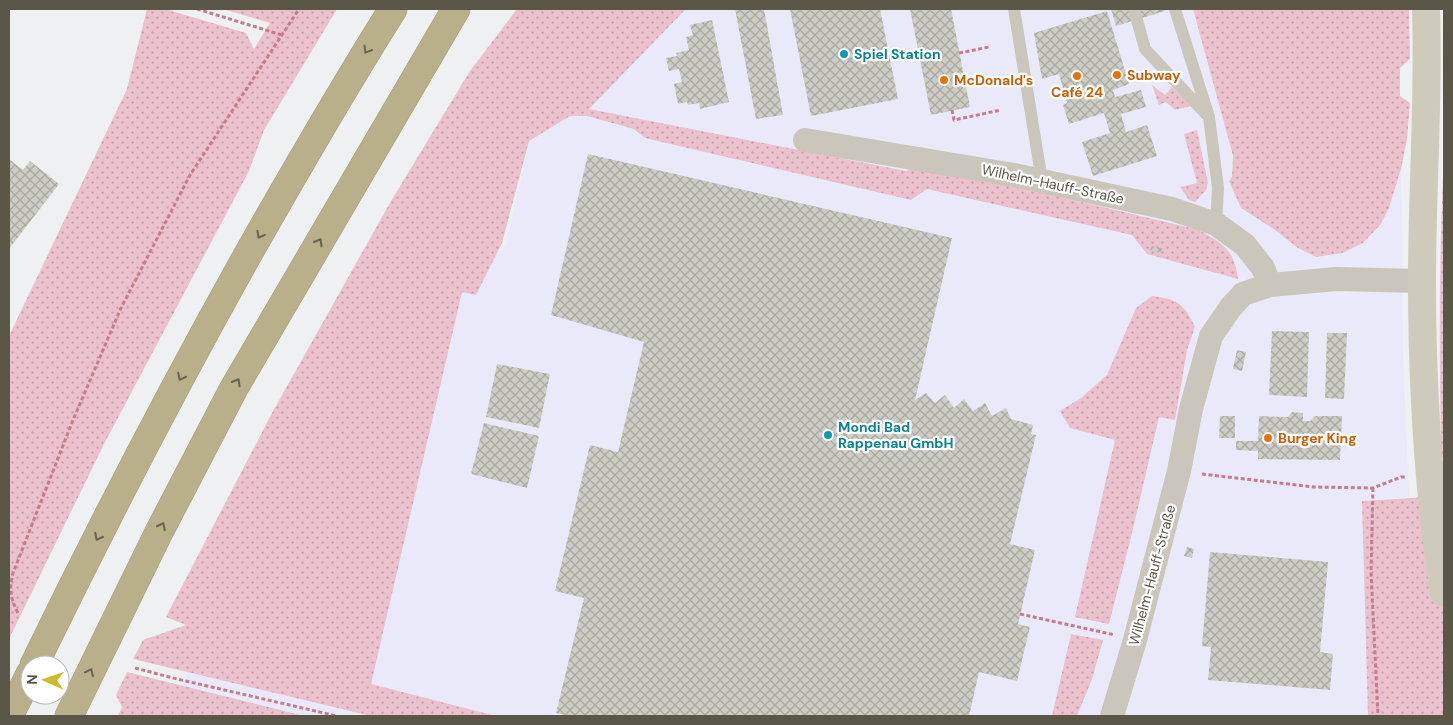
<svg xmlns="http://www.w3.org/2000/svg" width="1453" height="725" viewBox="0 0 1453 725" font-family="'DM Sans',sans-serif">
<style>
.commercial{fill:#eae9fa}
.green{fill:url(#green-dots)}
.building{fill:url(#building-cross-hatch)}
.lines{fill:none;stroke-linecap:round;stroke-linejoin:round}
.motorway-casing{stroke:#a49d76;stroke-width:29}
.path{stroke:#c47d89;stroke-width:3;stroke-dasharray:4 2.5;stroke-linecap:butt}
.service{stroke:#cac6bb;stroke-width:12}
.minor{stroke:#cac6bb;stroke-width:24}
.secondary{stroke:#cecbbc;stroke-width:28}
.motorway{stroke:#b8b08b;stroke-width:28}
.oneway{stroke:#686452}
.culture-dot{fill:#0f9aa8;stroke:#fff;stroke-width:2}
.food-dot{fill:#e8710a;stroke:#fff;stroke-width:2}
.labels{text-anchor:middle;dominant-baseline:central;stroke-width:4.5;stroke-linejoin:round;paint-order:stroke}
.culture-label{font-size:14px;font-weight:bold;fill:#0d838f;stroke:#fff;text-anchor:start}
.food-label{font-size:14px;font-weight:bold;fill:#c56008;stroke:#fff;text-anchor:start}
.street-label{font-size:14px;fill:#5a5648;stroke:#fff}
</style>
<defs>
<pattern id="green-dots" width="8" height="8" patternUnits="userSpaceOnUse" patternTransform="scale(1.25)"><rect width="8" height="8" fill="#eac1cd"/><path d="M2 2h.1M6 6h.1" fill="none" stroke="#c1a0a8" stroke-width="1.8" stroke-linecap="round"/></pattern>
<pattern id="building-cross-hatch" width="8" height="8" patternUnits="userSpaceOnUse" patternTransform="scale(1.25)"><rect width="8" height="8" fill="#cdcdc6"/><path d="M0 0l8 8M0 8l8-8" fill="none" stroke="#a9a9a3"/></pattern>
</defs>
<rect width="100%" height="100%" fill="#eff0f1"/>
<path class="commercial" d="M686,9H1193L1233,157L1232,177L1241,208L1275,230L1298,248L1316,257L1342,253L1389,208L1401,169L1403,350L1409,497L1362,501L1368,716H168L200,641L346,372L506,246L529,141L570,116H586L589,109Z"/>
<path class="green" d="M147,9H165L246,33L254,49L270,23L223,9H337L264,130L249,171L104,444L9,639V336L127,89Z
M517,9H686L589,109L906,171L923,164L1199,230C1223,244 1234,249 1238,279L1147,254L1132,235L927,189L911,200L645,138L634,129L587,116H570L529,141L502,243L476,295L462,292L371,684L496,716H371L133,659L143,640L186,625L166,617L272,413L391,201L470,71Z
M1193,9H1409L1410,59L1400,68V96L1410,103L1407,139L1401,169L1389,208L1380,225L1363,243L1342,253L1316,257L1298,248L1275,230L1241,208L1229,181L1232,177L1233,156Z
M1152,85L1165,95L1172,87L1191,106L1175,110L1166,102L1159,105Z
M1197,130L1208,183L1206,190L1195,202L1189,200L1180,187L1197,183L1184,134Z
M1444,157V458L1442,457L1441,444C1439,348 1439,252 1444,157Z
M1152,296C1177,299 1184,303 1195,327L1187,350L1175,420L1159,417L1132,533L1109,624L1075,617L1115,440L1070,428L1060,411L1081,398L1107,375L1136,308Z
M1444,496V716H1368L1362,501Z
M1071,634L1103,640L1092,679L1077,716H1052Z
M127,672L304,716H174L169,715L168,716H118L122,707L116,695Z"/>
<path class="building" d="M735,9H764L783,115L756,119Z
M790,9H880L898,99L811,116Z
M910,9H951L970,107L931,115Z
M1111,9H1164L1165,11L1116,26Z
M1107,11L1129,84L1113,90L1115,97L1141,90L1146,107L1121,114L1126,132L1147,125L1157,156L1093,176L1082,142L1110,133L1104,113L1069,124L1063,105L1067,103L1059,74L1042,79L1034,33Z
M712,20L729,102L700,109L699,103L688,105L687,102L678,104L674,84L682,82L679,69L669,71L666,58L677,56L676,53L689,50L686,37L693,35L690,25Z
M588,154L952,238L915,400L926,393L935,403L945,395L954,408L964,399L973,411L985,403L992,416L1006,408L1011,419L1033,425L1031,434L1036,435L1010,544L1035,550L1018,624L1030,627L1017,681L979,672L969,716H569L556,713L584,598L555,591L590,445L618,452L644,342L551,315Z
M9,159L23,170L30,161L59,184L9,249Z
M1151,246L1162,248L1161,253L1150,250Z
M1272,331L1309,332L1307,397L1269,395Z
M1327,333H1347L1344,399L1325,398Z
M1237,350L1246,352L1242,371L1233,369Z
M497,364L550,374L539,428L486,417Z
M1292,412L1303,413V421H1310L1315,416H1342L1340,460L1258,459V451L1236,450V441H1258L1259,416L1288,417Z
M1220,416H1235V438H1219Z
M484,423L539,436L527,488L471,474Z
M1187,547L1194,549L1192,558L1184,556Z
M1210,552L1328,562L1320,652L1333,654L1330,690L1208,680L1211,647L1202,646Z"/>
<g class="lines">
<g class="motorway-casing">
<path id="motorway" d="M34,665C101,527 172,390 247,256C294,173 342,90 393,9
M9,716L30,674
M69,716L159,532L234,388L456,9"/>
</g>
<path class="path" d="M197,9L282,35
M959,53L989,47
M952,110L954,120L1001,110
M1202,474L1314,487L1373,488L1401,477H1405
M1373,488L1371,572L1378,716
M18,613C10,597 9,590 13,573L73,420L121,308L190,175L299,9
M1020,614L1115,635
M135,668L177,679L337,716"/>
<path class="service" d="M1014,9L1042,181
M1134,9L1145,49L1206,114
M1175,9L1209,117L1218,188L1216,224"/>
<path class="minor" d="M805,140L1014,175L1172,209L1216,224L1245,245L1263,268L1270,285
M1112,716L1135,640L1179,471L1191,409L1211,336L1231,307L1243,294L1270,285L1336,279L1422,281"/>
<path class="secondary" d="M1426,9C1429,99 1422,190 1422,281C1422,385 1428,490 1444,593"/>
<use href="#motorway" class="motorway"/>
</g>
<defs><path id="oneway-chevron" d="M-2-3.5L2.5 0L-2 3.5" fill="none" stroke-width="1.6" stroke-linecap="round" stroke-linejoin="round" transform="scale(1.25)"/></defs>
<g class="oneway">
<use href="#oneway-chevron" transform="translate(367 50) rotate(121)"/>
<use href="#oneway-chevron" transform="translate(260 235) rotate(119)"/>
<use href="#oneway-chevron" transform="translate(319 242) rotate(-60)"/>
<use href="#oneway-chevron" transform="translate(181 377) rotate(117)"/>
<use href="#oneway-chevron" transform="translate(237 382) rotate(-60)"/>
<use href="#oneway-chevron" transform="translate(162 526) rotate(-63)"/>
<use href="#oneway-chevron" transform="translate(98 537) rotate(117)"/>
<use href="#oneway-chevron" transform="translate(90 672) rotate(-64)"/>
</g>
<g class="culture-dot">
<circle cx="844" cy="54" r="5"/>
<circle cx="828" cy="435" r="5"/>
</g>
<g class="food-dot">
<circle cx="1117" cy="75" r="5"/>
<circle cx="1077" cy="76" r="5"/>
<circle cx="944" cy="80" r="5"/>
<circle cx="1268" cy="438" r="5"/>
</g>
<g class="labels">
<g class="culture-label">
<text x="854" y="54">Spiel Station</text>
<text x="838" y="427">Mondi Bad<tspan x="838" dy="16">Rappenau GmbH</tspan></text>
</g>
<g class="food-label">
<text x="1127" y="75">Subway</text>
<text x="954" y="80">McDonald's</text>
<text x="1077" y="92" text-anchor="middle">Café 24</text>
<text x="1278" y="438">Burger King</text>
</g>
<g class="street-label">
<text transform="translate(1053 184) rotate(12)">Wilhelm-Hauff-Straße</text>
<text transform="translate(1152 575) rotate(-75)">Wilhelm-Hauff-Straße</text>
</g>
</g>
<rect width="1453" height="725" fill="none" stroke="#5a5648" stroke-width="20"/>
<g transform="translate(45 680) rotate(272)"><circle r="24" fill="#ffffff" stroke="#bdbbb6"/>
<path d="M0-4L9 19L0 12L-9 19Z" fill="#cdba2c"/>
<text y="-8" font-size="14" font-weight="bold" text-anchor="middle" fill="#5a5648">N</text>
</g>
</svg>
